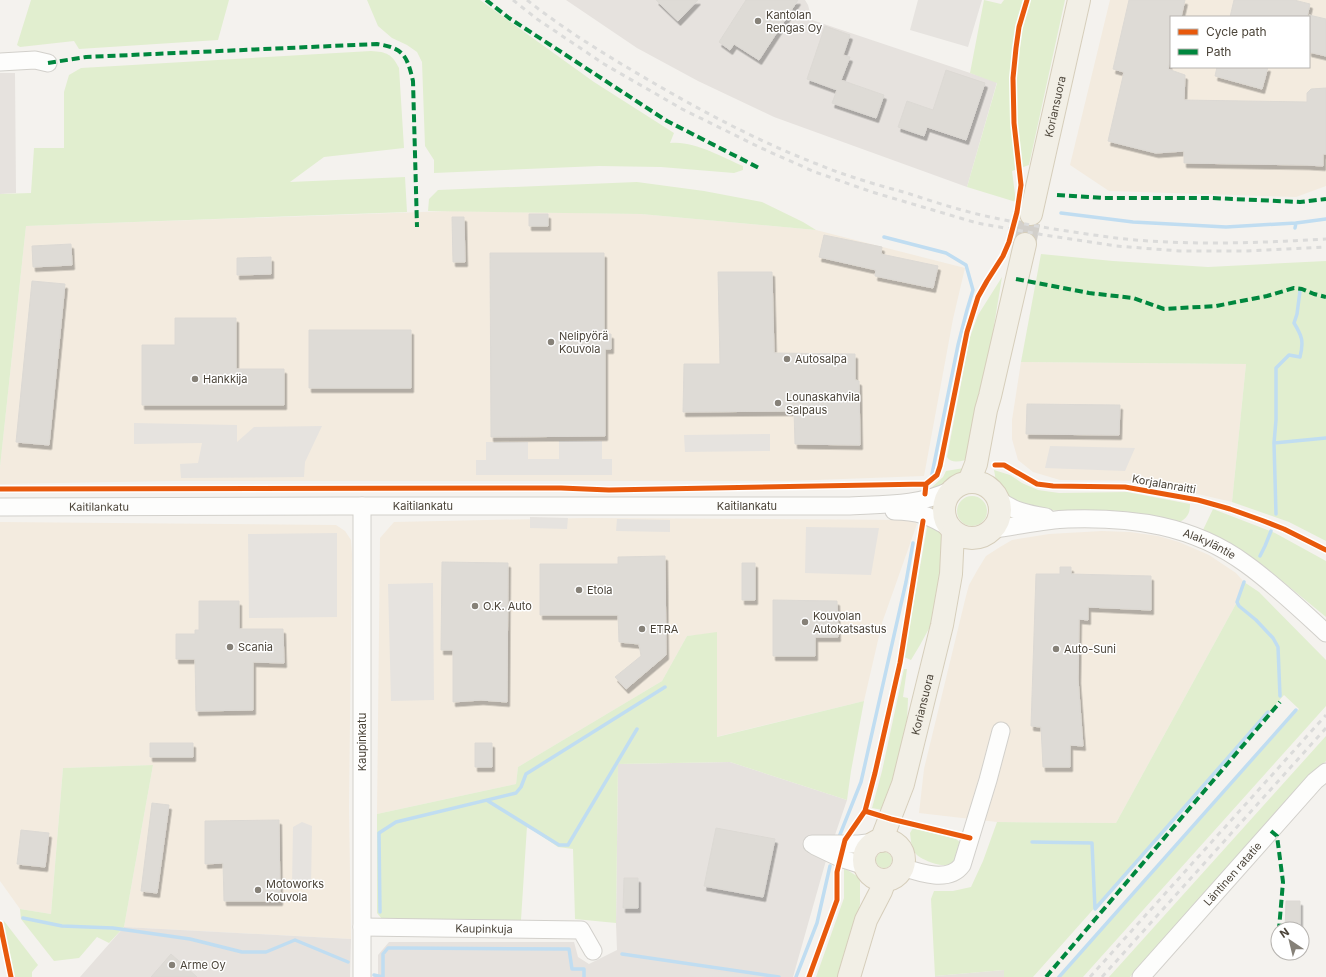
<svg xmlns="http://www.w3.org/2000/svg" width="1326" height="977" viewBox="0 0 1326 977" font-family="Inter,sans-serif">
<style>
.residential{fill:#e7e4dc}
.commercial{fill:#f3ebdf;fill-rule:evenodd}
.industrial{fill:#e6e2de}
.green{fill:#e1eecf}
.parking{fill:#e6e3df}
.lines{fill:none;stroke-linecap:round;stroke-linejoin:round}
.stream{stroke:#c0ddf1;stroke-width:3.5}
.building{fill:#dedbd6;stroke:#dcd9d4;filter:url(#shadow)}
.major-tunnel{stroke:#d2cfca;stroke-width:22;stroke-dasharray:22 11;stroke-linecap:butt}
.minor-casing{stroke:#d2d0cb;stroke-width:19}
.major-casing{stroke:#d6cebb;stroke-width:24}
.minor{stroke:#fdfdfc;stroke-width:17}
.major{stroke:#f2efe6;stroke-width:22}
.rail{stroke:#dbdbda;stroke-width:3;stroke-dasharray:5 5;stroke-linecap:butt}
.quiet{stroke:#00873e;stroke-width:4;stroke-dasharray:8 4;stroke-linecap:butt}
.cycleway-casing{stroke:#fff;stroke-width:8}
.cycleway{stroke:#e8590c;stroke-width:5}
.poi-dot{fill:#868178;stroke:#fff;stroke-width:1.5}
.labels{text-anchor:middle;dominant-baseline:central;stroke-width:3;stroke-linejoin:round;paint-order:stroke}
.poi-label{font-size:11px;fill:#4b4439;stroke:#fff;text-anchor:start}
.street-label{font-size:11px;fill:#4b4439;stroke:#fff}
</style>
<defs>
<filter id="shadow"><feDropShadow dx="2.5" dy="4.5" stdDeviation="0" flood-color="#0004"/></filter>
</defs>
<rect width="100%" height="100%" fill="#f4f2ee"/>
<path class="residential" d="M1004,970V977H935V976Z"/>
<path class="commercial" d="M1110,0H1326V186L1296,197L1109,191L1070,165ZM1171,17H1309V67H1171Z
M450,211L641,214L816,230L965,268L953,319L924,476L789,481H174L0,484V467L26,226Z
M1021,362L1246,364L1232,502L1142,481L1060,480L1033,472L1018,460L1012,439V420Z
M586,518L912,520L917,524L882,623L864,701L716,737L717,633L687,636L662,681L518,767L516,784L377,814L380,538L394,522Z
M0,522L336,525L345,531L351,540L352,554L349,807L351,939L124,927L153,765L63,768L51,914L20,909L0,881Z
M1102,531L1130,532L1158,536L1179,542L1209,555L1236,573L1244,582L1237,602L1116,823L997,822L919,813L924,769L966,596L969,585L978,569L986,556L1000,547L1012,540L1049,534Z"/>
<path class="industrial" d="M566,0H805L808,5L812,20L997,82L967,187L774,117L698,81L637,48Z
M0,73H15L16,193L0,194Z
M730,762L847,800L825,864L793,977H378V955L389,942H574L578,957L589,964L617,950L616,923L618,764Z
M124,927L351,939L350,977H80Z"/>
<path class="green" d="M31,0H229L218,40L79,49L74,41L20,47L17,45Z
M367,0H480L594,82L674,133L670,143C693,140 722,157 743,166V170L734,173L661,167L599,166L434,173V160L425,146L422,62L417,52L407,45L392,38L378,26Z
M984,0L1001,4L1004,0H1065L1029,165L1012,171L1016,202L967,187L997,83L970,73Z
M371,51C387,52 392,54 399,68L404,148L324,157L290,182L405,177L407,212L26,226L0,467V194L31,193L34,148H64V92L69,75L81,68Z
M637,182L704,191L762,202L803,222L816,230L641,214L428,211L429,199L438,190Z
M1041,254L1113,261L1208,267L1326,261V541L1289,522L1232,502L1246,364L1021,362Z
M1002,277L972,459C963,460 952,465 947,457L970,337L978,315Z
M970,467L961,477L931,493V488L943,477L946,471Z
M994,470L1010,475L1022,483L1038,490L1059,493L1127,492L1190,504C1190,513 1188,517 1180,522L1158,516L1116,512H1075L1024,508L1001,494L996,481Z
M957 511a15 15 0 1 1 30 0a15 15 0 1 1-30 0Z
M1213,509L1275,533L1326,561V617L1264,566L1245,553L1203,530Z
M928,522L940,532L945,540L938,612L920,645L911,660L904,657Z
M1244,582L1259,592L1326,660V706L1083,977H1059L1299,709L1284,695L1033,977H1004V970L935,976L931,899L934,891H953L971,887L983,861L997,822L1116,823L1237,602Z
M717,632V737L864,701L851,771L847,800L730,762L618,764L616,923L575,919L573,849L558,847L527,826L521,920L382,919L377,913V814L516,784L518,767L662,681L687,636Z
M904,669H907L903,697L908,698L907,723L893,780L882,810L872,808L882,771Z
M1326,736V761L1130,977H1109Z
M153,765L124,927L109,943L97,937L79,958L54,961L21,919L20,909L51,914L63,768Z
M913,828L956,839L961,843C959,849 958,858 953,863C947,870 921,860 916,854C911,848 911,840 910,833Z
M876 860a8 8 0 1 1 16 0a8 8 0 1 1-16 0Z
M844,868L860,878V904L855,926L840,977H816L844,898Z
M4,921L38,965L32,972V977H14L2,923Z"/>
<path class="parking" d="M918,0H982L968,47L910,30Z
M134,423L237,425V442L254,427L322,426L305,462L304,477L181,478L180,464L198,463L202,443L134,444Z
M770,434V451L685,452L684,435Z
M559,441H602V459H612V475H476V460H486V442H528V459H559Z
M1050,446L1135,448L1125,471L1045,468Z
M530,517L568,518L567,529L530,528Z
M617,519L670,520V532L616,531Z
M806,527L879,528L871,575L805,573Z
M337,533V617L249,618L248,534Z
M433,583L434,700L391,701L388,584Z
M302,822L312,826L311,888L302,882L292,887L293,827Z
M691,967L749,976L697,977L689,975Z"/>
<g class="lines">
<path class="stream" d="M1061,213L1133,222L1226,227L1296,223L1295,228
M1296,223L1326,219
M884,237L946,253L966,265L973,290L967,310L958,345L932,474
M1274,443L1326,438
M1276,514L1274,443L1276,420V368L1289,355L1300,357C1304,341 1302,336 1294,323L1297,314L1300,291
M1260,556L1265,546L1271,531
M1244,582L1237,602L1239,606L1256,620L1273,638L1278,647L1280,696
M488,801L559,845H568L637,729
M839,837L861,782L906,582L913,543
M1032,842L1092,843L1095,909L1268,712
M380,912L379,833L396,822L516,793L521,787L526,774L665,687
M23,918L62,926L113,928L190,939L242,952H266L295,940L348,962
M622,954L779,977
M374,975L383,977
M383,977V954L388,948H399L569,949L572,969H584V977
M796,977L817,923L830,866
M1059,977L1296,710"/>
</g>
<path class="building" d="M656,0H698L678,21Z
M746,0H798L759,60L734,44L730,50L719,42Z
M1129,0H1185L1181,17H1171V57L1168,69L1185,75L1184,100L1307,102V93L1311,89L1326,88V154H1323V166L1307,165L1184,163V151L1156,153L1108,141L1124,72L1113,69Z
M1234,0H1294L1310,4L1307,17H1230Z
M1309,15L1326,19V56L1309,52Z
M825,26L850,35L843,55L850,57L841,80L884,95L876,118L832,103L837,90L807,79Z
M1217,67H1268L1262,89L1215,76Z
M946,70L985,83L966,140L927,127L924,136L898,127L907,101L933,110Z
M529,214H548V226H529Z
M452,217H464L465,262H453Z
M824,235L882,247L881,254L938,266L933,288L875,276L876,270L819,257Z
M71,244L72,265L33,267L32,246Z
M490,253H604V334H611V349H605V436L491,437Z
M271,257V274L237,275V258Z
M718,272H772L774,353L855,354V380L859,381L860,445L795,444L794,411L683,412L684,364H720Z
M32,281L65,284L49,445L16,442Z
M175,318H236V369H284V405H142V345H175Z
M309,330H411V388H309Z
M1027,404L1120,405L1119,435L1026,434Z
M665,556L666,655L626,689L615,677L641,656L639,644L619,642L618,615H540V564H618V557Z
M442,562L508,563L507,702L481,700L453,702V650H441Z
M742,563H755V600H742Z
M1060,567H1071V574L1151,576V610L1088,607V620L1079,619L1078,679L1083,746L1070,745V767H1043L1041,727L1031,726L1036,574H1060Z
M773,600L837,601L838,637H815V656H773Z
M199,601H239V629H283L284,663L253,662V710L196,711L195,659H176V634H195V630H199Z
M150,743H193V757H150Z
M475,743H492V767H475Z
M152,803L169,805L157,893L141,891Z
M279,820L280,901H224L223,863L205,864V821Z
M716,828L775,839L763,897L704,886Z
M21,830L49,833L45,867L17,864Z
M624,878H638V908H623Z
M1286,901H1300V929H1285Z
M171,954L197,977H151Z"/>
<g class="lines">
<path class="major-tunnel" d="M1025,244L1031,214"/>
<g class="minor-casing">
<g id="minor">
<path d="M0,62L35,60L48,63"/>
<path d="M998,499C1012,511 1028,514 1046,517"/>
<path d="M362,506V977"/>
<path id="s1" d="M0,507L341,506H846C880,504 920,506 951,490"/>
<path d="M894,511C917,511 932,516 951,529"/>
<path id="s2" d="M993,529C1018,526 1043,520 1068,519C1132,517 1193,525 1246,564C1274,584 1300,609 1326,633"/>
<path d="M812,844H859L875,842"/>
<path d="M815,846L840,858L865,866"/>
<path d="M902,867C920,873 949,883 962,865L988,780L1001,731"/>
<path id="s3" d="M362,927L581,930L593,951"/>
<path id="s4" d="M1141,977L1315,781L1326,772"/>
</g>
</g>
<g class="major-casing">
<g id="major">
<path id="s5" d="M1031,214L1079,0"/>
<circle cx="972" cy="510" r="28"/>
<path d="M969,482L976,464L986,410L990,396L1025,244"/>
<circle cx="884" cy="860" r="20"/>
<path id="s6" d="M881,841L903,784L942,625L951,574L953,532"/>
<path d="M849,977L866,920L881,891L885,880"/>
</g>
</g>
<use href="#minor" class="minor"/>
<use href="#major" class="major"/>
<path class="rail" d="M513,0L537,19L604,64L682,109L761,148L815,172L872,192L977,223L1044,235L1116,246L1180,251H1246L1326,247
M527,0C566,31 609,57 652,82C705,113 760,142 817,164C846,176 877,185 907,193C931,201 956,209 981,215C1025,225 1071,232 1116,238C1186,246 1256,243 1326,239
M1090,977L1326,715
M1102,977L1326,728"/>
<path class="quiet" d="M486,0L509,18L667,121L759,168
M48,63L86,57L377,44C404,48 407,56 413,81L417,227
M1057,195L1103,198H1212L1300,202L1326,199
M1016,279L1089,293L1133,298L1164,309L1216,306L1267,296L1294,288L1302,289L1314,294L1326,297
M1271,831L1277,836L1283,882L1279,929
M1278,954V952
M1046,977L1280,702"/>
<g class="cycleway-casing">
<path id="cycleway" d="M995,465H1004L1037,484L1053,486L1125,487L1198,500L1230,509L1261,520L1284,529L1326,550
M0,489L561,488L609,490L926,484
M925,494L926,484L937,475L940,466L967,332L978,297L987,281L1003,256L1009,242L1017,212L1021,185L1014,123L1013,78L1016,48L1019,27L1027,0
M865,811L891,819L970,838
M0,924L11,977
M809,977L837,900V872L845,840L865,811L875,773L900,663L923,521"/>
</g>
<use href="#cycleway" class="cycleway"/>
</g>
<g class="poi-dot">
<circle cx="758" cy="21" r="4"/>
<circle cx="551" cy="342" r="4"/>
<circle cx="787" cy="359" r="4"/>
<circle cx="195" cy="379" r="4"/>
<circle cx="778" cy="403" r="4"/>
<circle cx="579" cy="590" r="4"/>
<circle cx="475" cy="606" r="4"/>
<circle cx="805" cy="622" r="4"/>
<circle cx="642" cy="629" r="4"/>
<circle cx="230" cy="647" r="4"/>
<circle cx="1056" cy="649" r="4"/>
<circle cx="258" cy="890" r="4"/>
<circle cx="172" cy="965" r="4"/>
</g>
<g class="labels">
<g class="poi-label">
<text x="766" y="15">Kantolan<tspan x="766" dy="13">Rengas Oy</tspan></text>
<text x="559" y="336">Nelipyörä<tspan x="559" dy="13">Kouvola</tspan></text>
<text x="795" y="359">Autosalpa</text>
<text x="203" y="379">Hankkija</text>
<text x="786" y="397">Lounaskahvila<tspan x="786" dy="13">Salpaus</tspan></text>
<text x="587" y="590">Etola</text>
<text x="483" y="606">O.K. Auto</text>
<text x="813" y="616">Kouvolan<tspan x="813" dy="13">Autokatsastus</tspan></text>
<text x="650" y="629">ETRA</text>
<text x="238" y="647">Scania</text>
<text x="1064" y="649">Auto-Suni</text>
<text x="266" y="884">Motoworks<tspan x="266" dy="13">Kouvola</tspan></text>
<text x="180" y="965">Arme Oy</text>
</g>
<g class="street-label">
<text stroke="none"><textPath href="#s5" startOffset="110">Koriansuora</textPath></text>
<text transform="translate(1164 484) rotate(10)">Korjalanraitti</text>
<text stroke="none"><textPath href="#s1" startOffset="423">Kaitilankatu</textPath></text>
<text stroke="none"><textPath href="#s1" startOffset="747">Kaitilankatu</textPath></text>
<text stroke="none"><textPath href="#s1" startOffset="99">Kaitilankatu</textPath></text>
<text stroke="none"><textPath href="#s2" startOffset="221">Alakyläntie</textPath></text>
<text stroke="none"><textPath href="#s6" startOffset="143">Koriansuora</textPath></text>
<text transform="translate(362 742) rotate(-90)">Kaupinkatu</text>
<text stroke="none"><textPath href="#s4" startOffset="138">Läntinen ratatie</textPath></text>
<text stroke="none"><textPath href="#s3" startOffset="122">Kaupinkuja</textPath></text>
</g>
</g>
<rect x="1170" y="16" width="140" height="52" fill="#ffffff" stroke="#b7b4b0"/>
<rect x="1178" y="29" width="20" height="6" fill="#e8590c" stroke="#b7b4b0"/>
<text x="1206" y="36" font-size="12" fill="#4b4439">Cycle path</text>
<rect x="1178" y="49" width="20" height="6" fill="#00873e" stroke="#b7b4b0"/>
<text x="1206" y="56" font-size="12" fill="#4b4439">Path</text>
<g transform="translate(1290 941) rotate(325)"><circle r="19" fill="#ffffff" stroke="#b7b4b0"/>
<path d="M0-3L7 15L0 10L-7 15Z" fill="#868178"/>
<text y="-6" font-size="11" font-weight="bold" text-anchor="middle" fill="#4b4439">N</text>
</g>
</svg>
